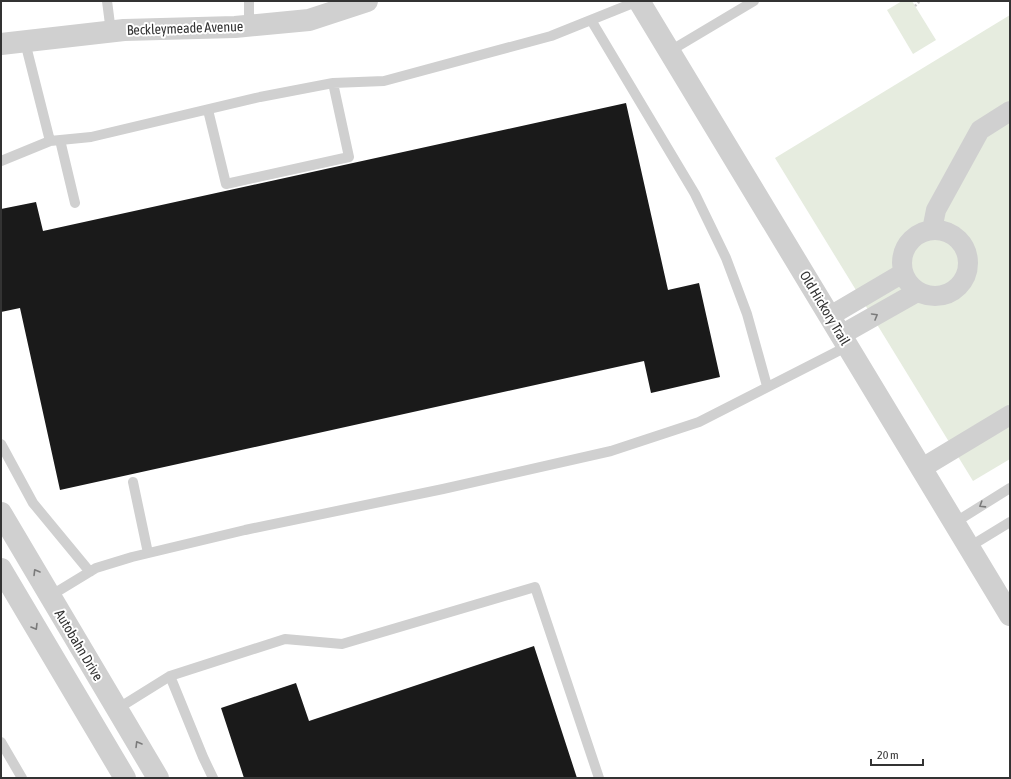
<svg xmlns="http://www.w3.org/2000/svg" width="1011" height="779" viewBox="0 0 1011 779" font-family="'Asap Condensed',sans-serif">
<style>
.green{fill:#e6ecdf}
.building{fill:#1a1a1a}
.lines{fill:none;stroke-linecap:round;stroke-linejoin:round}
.path{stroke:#cdcdcd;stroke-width:2.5;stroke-dasharray:2 2;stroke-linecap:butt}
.service{stroke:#d0d0d0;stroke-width:10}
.minor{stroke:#d0d0d0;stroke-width:20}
.tertiary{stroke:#d0d0d0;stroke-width:22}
.oneway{stroke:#7a7a7a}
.labels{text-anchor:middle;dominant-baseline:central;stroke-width:4;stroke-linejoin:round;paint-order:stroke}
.street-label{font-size:14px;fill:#333;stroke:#fff}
</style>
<rect width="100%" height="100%" fill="#fff"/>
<path class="green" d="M902,1H912L936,40L913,54L887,10Z
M1010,15V459L973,481L775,158Z"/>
<path class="building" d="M626,103L668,290L699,283L720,377L651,393L644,361L60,490L20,308L1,312V209L36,202L43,231Z
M534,646L577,778H244L221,708L296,683L309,721Z"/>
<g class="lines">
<path class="path" d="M915,6L920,1"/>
<path class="service" d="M107,1L111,32
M249,1V26
M591,20L695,194L726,258L747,314L767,386
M670,51L754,1
M208,110L226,184L349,157L333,83
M60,140L75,203
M50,141L91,137L260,97L333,83L384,81L551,36L638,1
M1,161L50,141L25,42
M1,444L33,503L90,572
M133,482L148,553
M954,523L1010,488
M969,547L1010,522
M50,596L96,568L132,557L245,530L443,489L611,451L699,422L848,346
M170,676L203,757L213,778
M117,709L170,676L285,639L342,644L535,587L599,778
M1,742L22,778"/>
<path class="minor" d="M902 263a33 33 0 1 1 66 0a33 33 0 1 1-66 0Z
M932,230L936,210L980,130L1010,111
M830,316L903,273
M841,335L917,292
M922,468L1010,415"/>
<path class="tertiary" d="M639,1L1010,615
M1,44L124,30L235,27L309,20L367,1
M1,513L158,778
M1,569L125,778"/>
</g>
<defs><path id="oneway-chevron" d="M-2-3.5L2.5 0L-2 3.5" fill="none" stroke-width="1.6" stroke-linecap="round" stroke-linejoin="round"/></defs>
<g class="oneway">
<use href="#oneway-chevron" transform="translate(875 316) rotate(-30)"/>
<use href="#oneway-chevron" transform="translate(982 505) rotate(148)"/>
<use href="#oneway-chevron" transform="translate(36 572) rotate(-121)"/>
<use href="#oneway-chevron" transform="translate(35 627) rotate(59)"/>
<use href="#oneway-chevron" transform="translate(138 744) rotate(-121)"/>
</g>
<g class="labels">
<g class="street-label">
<text transform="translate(185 28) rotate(-2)">Beckleymeade Avenue</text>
<text transform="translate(825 308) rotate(59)">Old Hickory Trail</text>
<text transform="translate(79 645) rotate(59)">Autobahn Drive</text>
</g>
</g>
<rect width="1011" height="779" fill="none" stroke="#333333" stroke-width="4"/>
<path d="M871 759v6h52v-6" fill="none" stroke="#333333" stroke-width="2"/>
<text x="877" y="759" font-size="12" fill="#333333" stroke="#ffffff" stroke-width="3" paint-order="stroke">20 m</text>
</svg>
